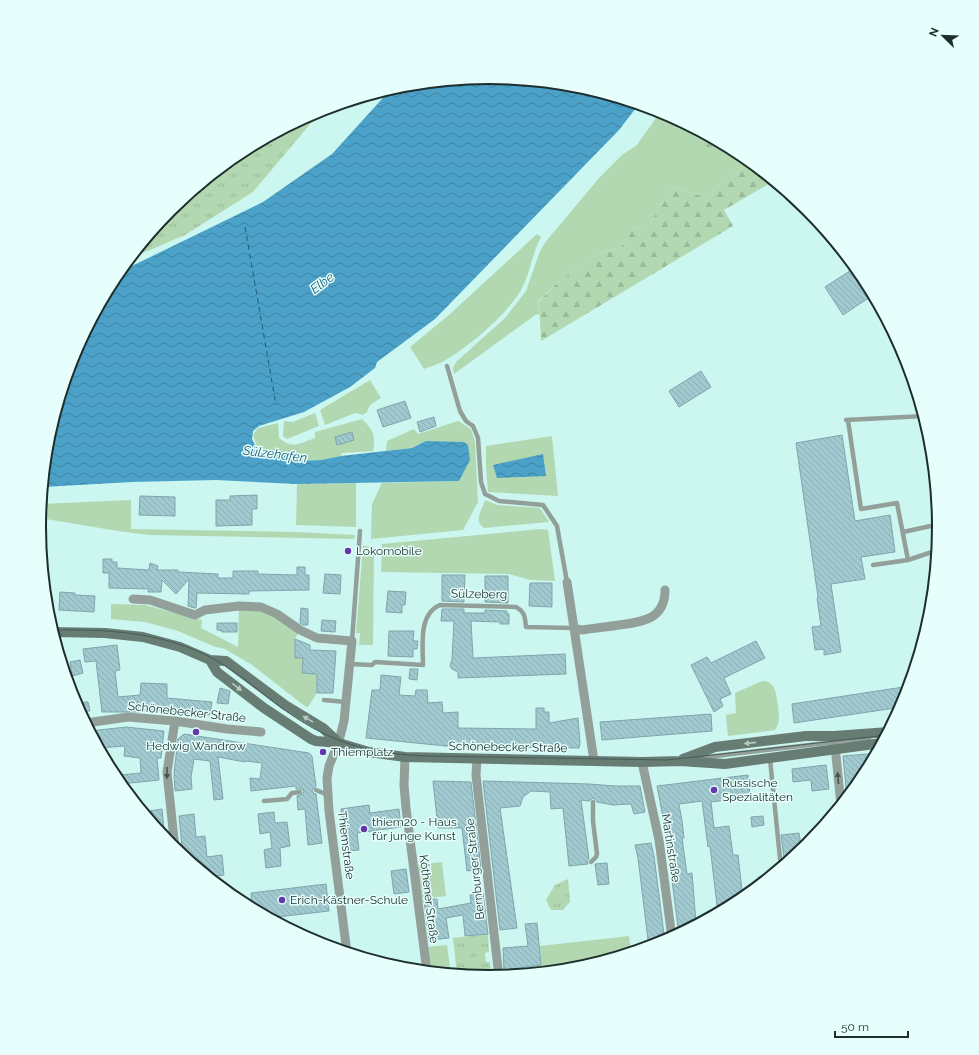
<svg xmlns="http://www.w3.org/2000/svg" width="979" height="1055" viewBox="0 0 979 1055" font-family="Raleway,sans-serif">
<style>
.grass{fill:#b2d8b1}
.forest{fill:url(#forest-firs)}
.park{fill:url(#park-tufts)}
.water{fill:url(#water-waves)}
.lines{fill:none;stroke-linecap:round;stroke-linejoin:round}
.ferry{stroke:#1a5d78;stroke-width:1;stroke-dasharray:5 4;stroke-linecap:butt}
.building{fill:url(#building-back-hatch);stroke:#7ea5ac}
.lane{stroke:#92a099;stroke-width:4.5}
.street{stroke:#92a099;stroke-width:9}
.secondary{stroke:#677c72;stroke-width:10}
.tram{stroke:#465c59;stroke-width:1}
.oneway{fill:#b3cbc5}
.oneway2{fill:#475652}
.poi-dot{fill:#6337af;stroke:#e6fffc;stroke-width:1.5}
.labels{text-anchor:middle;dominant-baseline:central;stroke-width:3;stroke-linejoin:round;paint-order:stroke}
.poi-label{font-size:12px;fill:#1e2e2c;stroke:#e6fffc;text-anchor:start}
.street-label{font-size:12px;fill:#1e2e2c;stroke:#e6fffc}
.water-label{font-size:13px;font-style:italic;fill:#1a5d78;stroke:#e6fffc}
.rim{fill:none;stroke:#1e2e2c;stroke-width:2}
</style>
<defs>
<pattern id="forest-firs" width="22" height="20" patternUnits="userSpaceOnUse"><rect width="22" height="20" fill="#b2d8b1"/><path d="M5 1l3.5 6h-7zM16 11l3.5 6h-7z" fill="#99ba98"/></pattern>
<pattern id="park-tufts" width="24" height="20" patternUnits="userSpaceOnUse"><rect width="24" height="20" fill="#b2d8b1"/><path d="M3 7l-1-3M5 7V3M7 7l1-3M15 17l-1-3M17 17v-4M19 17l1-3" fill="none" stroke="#99ba98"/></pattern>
<pattern id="water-waves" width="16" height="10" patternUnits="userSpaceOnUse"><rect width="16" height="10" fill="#4ba1c8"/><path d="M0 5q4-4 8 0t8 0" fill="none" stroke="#3e84a3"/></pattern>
<pattern id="building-back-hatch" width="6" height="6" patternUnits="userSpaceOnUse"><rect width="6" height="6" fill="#a1c9d0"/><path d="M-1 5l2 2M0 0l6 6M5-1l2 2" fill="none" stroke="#8aadb3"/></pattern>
</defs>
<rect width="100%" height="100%" fill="#ccf6f0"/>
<path class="grass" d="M661,111L740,153L751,162L705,197L671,187L649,226L633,229L621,248L597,253L554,286L538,301L539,314L535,315L454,374L453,368L456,362L505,318L526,291L540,251L547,240L600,177L623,154L636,146Z
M537,234L541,237C532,254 531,270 523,286C512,310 472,344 449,358C442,363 432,366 424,369L410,347L449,315Z
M370,380L381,398L370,405L367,412L363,415L355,413L325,425L320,410Z
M315,413L319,426L287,439L283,436L284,421L293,422Z
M362,419C373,430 376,435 373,451L342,453L341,456L321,460L299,461L289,455L256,453L257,447L253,435L258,428L278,423L279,438C294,450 299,443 315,438V432Z
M458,421L471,429L475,442L478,502L463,530L371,539L372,504L382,483L459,481L426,441L412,448L386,451L387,441L414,429L418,434Z
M552,436L558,496L488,492L486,466V446Z
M356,483V527L296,525L297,484Z
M131,500V529L297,532L355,535L354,539L149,535L118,531L40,518L41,504Z
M485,500L497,505L540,508L549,522L484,528C473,520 482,511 485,500Z
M541,529L548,530L555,581L530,580L509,574L381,572L382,544Z
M363,546L374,547L373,645H359L360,633H356Z
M111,604L145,605L202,620L201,628L238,647L239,606L261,607L300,630L295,639V657L303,658L302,673L317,674V693L308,707H306L252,665L225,649L213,646L178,631L145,622L111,619Z
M762,681C776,681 776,694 778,705C778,709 779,714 779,718C779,723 777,726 775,730L728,736L726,715L736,713L735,693Z
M442,862L446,896L421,899L417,865Z
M629,936L631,953L577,969L505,976L504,970L541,965L540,946Z
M447,945L451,974L431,972L427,947Z"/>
<path class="forest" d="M710,137L723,144L706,155V141Z
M751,162L774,181L724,210L733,226L541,341L540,321L538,302L554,286L597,253L621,248L633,229L649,226L671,187L705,197Z"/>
<path class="park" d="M322,110L253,192L185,235L129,259L171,209L239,153Z
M568,879L570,902L563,910H551L546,900L555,885Z
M488,934L489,952L485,953L486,962H490L492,978L457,975L453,938Z"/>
<path class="water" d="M490,77L578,86L639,104L619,130L435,319L377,362L375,368L350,387L304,412L259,426L253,431L252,439L255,445L256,453L289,455L299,461L321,460L341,456L412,448L426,441L464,442L468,445L470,460L459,481L297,484L216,480L132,482L43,487L48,439L73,355L115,277L120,271L134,265L263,202L332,154L392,88L402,86Z
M543,454L546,476L497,478L493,465Z"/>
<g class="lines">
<path class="ferry" d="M245,227L276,405"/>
</g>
<path class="building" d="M856,267L864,277L873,295L843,315L825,287Z
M701,371L711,387L679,407L669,391Z
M405,401L411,418L383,427L377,410Z
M434,417L436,426L420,432L417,422Z
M352,432L354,440L337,445L335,437Z
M842,435L855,521L890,515L895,552L861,557L865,579L831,584L841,652L824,655V649L815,650L812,627L821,626L817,598L818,597L796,443Z
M257,495V509H252V525L216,526V500H230V496Z
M140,496L175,497V516L139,515Z
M103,559H112V562H117V568L149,570L150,563L158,566L157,570H178V572L218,574V578H233V571H258V574L297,575V567H305V575H309V590L249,591V594L197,593L196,608H194L188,606L189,579L176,594L162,580L161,592H148L149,589L109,588V573H103Z
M325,574L341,575L340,594L323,593Z
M442,575H465L464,602L442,601Z
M485,576H508V603L485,602Z
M530,583H552V607L529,606Z
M388,591L406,592L405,605H402V613L386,612Z
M60,592L75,593V595L95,596L94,612L59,610Z
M301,608L308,609V625H303L300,623Z
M442,609H464V613H485V610L507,611V614H509V624H500V622L471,621L473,658L565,654L566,674L458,678V672L452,669L450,666L452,659L454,621H441Z
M322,620L336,621L335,632L321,631Z
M217,623H237V632H222V631L217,630Z
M389,631H414L413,641H418L417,649H413V657L388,656Z
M295,639L310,645V650L336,651L333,693H317V674L302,673L303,658H295Z
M756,641L765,658L724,678L731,694L720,699L723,706L714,712L691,665L707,657L711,663Z
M117,645L120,670L115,671L118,697L140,695L141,683L167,684V698L212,702L210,715L176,712L140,710V712H102L96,661L85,662L83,649Z
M80,660L83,673L72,676L70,662Z
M410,669H418L417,680L409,679Z
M381,675L401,677L399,695L415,696L416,690H427L428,703L442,702L443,713L458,712V728L536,729V708H544V712H549V723L578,718L580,743L579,748L446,746L366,738L372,690H380Z
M910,686L902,707L794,723L792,704Z
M220,688L230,691L228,704L217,703Z
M88,702L90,711H79L75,703Z
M711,714L712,731L602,740L600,722Z
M126,727L164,731L161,758H157L159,780L121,784L120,775L141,773L140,758L124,756L125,746L99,748L90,731Z
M184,734L309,753L312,756L316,786L312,790L313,793L316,794L322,843L308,845L305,809L298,810L297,796L303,794L304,791L302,789H296V786L251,791L250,778L260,779L262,763L246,761L245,762L218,757L223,799L214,800L210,761L194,759L191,777L192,789L175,791L174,773L178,739Z
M878,753L869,768L860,769L862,781L847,798L843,756Z
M826,765L829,789L812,791L811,780L793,782L792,769Z
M748,775L750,795L742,796V798L711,802L714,828L729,826L733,855H738L743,899L718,914L710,846L708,847L702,801L679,804L682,821L684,838H682L687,874L692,873L696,922H693L694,927L679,935L666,833L657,786Z
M433,781L471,782L481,869L467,871L462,828H438Z
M483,781L589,784L615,786H640L645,812L634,814L631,804L613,805L597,802L596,800L593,798L589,801L581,800L589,859L587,861L588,864L569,866L563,808L551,809L550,792L531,791L523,797L520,806L500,808L517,928L500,930Z
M369,805L370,813L399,809L401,827L357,833L359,850L346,851L341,809Z
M162,809L165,839L143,812Z
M274,812L275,823L287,822L290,846L280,848L281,866L266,868L264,850L272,848L270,832L260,834L258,814Z
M194,814L196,837L205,836L207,857L222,855L224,875L209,877L183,856L179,816Z
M763,816L764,825L752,827L751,817Z
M799,833L802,851L785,865L781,835Z
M651,843L654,856L665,942L649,948L638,858L635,845Z
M607,863L609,884L598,885L595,864Z
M406,869L409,892L394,894L391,871Z
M326,884L329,911L268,918L252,909L251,893Z
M483,893L488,934L465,936L463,915L446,918L449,938L429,940L424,900L437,899L438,909L471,903L470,895Z
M537,923L541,965L504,970L503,948L528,946L525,924Z"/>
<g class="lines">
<path class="lane" d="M447,366L460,411L466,421L473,426L478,438L481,482L485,494L499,501L543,505L557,526L567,582
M846,420L924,416
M848,420L861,509L897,503L908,560
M903,532L940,524
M873,565L908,560L938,550
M352,641L360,531
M350,664L372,665L375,662L423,665C423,646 418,614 440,605L516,607C525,612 525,617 526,627L574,628
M324,700L346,702
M699,758L869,738
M770,759L781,868
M316,790L328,795
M264,801L287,799L292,793L300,792
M591,862L596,857L597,854L593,821V802"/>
<path class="street" d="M567,582L574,628
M133,599L150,600L195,615L205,610L239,606L261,607L277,614L300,630L317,638L352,641L344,721L339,741L329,766L327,778L329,811L347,953
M86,723L128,717L175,721L227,729L261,732
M834,736L841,805
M405,757L404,785L406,808L427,972
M477,759L476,775L499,977
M594,761L574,628L582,630C594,628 607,627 619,625C643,622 665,619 665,590
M642,762L659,840L672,938
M175,849L167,772L175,721"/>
<path class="secondary" d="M53,632L105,633L143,637L180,647L210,660L226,661L285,705L323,728L339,743
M210,660L217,672L264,708L311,739L316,741L339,743L369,752L405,757L642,762L680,761L725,764L882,743
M683,759L715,747L806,736H834L889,732"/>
<path class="tram" d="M52,630C106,629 160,632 208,656C234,669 255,688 278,705C325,741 367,754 426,756L666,760L704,756L887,735"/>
</g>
<defs><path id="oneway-solid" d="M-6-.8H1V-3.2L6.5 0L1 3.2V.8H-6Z"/></defs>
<g class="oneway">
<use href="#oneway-solid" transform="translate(237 687) rotate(38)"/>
<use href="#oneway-solid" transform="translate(308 719) rotate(-149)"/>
<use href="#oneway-solid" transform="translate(750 743) rotate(174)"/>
</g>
<g class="oneway2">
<use href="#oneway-solid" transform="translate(167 773) rotate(91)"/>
<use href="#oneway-solid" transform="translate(838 778) rotate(-96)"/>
</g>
<g class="poi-dot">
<circle cx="348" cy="551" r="4"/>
<circle cx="196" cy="732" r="4"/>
<circle cx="323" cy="752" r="4"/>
<circle cx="714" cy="790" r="4"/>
<circle cx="364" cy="829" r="4"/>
<circle cx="282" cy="900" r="4"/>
</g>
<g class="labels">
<g class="poi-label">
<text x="356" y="551">Lokomobile</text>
<text x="196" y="746" text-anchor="middle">Hedwig Wandrow</text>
<text x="331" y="752">Thiemplatz</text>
<text x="722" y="783">Russische<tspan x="722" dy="14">Spezialitäten</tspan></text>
<text x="372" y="822">thiem20 - Haus<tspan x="372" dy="14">für junge Kunst</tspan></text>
<text x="290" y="900">Erich-Kästner-Schule</text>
</g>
<g class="street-label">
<text transform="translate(479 594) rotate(1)">Sülzeberg</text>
<text transform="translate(187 712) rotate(6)">Schönebecker Straße</text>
<text transform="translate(508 747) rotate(1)">Schönebecker Straße</text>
<text transform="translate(346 845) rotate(83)">Thiemstraße</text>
<text transform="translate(671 848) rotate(81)">Martinstraße</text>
<text transform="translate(475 869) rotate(-96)">Bernburger Straße</text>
<text transform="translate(429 899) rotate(83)">Köthener Straße</text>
</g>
<g class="water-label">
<text transform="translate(322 283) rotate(-37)">Elbe</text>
<text transform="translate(275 454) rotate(7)">Sülzehafen</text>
</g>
</g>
<path d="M0 0H979V1055H0ZM46 527a443 443 0 1 1 886 0a443 443 0 1 1-886 0Z" fill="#e6fffc" fill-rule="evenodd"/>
<path class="rim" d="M46 527a443 443 0 1 1 886 0a443 443 0 1 1-886 0Z"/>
<g transform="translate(943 36) rotate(293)" stroke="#e6fffc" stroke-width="3" paint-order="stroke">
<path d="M0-3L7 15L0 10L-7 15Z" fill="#1e2e2c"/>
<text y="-6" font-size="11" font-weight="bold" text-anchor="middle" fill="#1e2e2c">N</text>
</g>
<path d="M835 1031v6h73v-6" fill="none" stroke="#1e2e2c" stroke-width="2"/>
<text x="841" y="1031" font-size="12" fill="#1e2e2c" stroke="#e6fffc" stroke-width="3" paint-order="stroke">50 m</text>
</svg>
